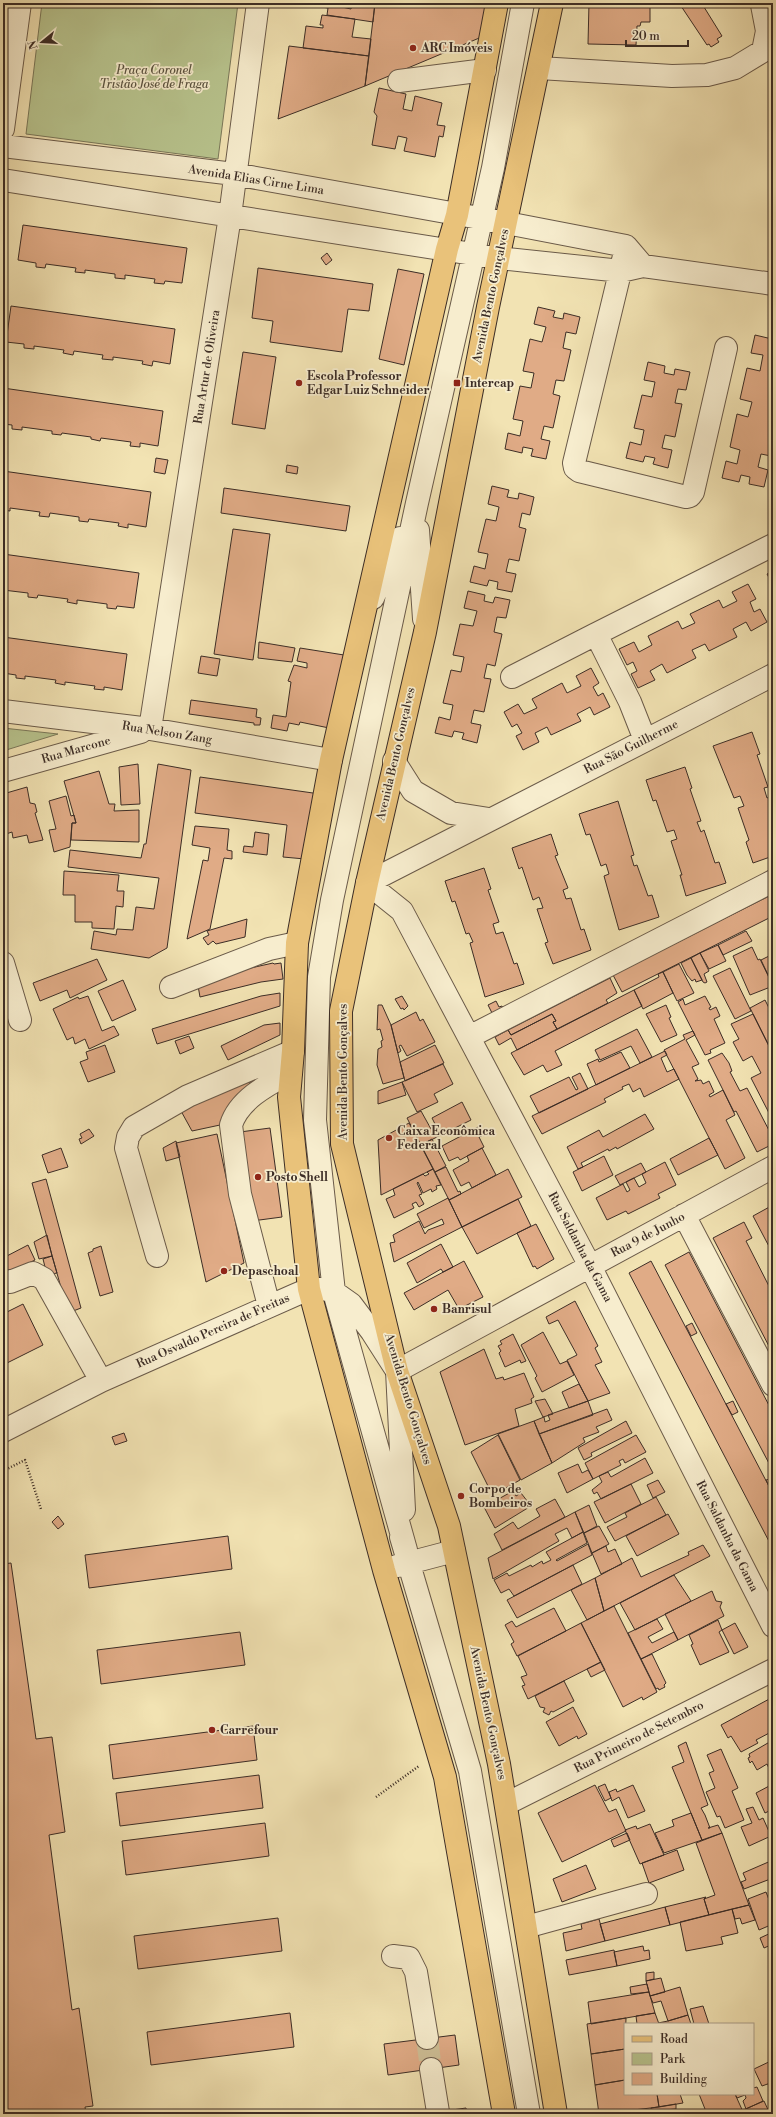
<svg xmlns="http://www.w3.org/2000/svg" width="776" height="2117" viewBox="0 0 776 2117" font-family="'Libre Bodoni',serif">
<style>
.green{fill:#b8c48e;stroke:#7a785a}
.building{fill:#e0ab86;stroke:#3c2d26}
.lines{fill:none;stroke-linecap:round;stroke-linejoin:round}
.minor-tunnel{stroke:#cebf97;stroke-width:22;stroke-dasharray:22 11;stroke-linecap:butt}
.minor-casing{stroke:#6a5a49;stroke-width:24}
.major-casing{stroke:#3c2d26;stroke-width:24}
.path{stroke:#3c2d26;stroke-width:2.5;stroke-dasharray:1 2;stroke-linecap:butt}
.minor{stroke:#f7edce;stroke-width:22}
.major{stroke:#e9c27a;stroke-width:22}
.poi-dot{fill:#8f2418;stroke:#f7edce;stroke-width:1.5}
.labels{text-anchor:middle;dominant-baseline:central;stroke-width:3.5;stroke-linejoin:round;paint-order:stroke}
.poi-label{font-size:12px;font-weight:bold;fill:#3c2d26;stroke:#f7edce;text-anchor:start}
.park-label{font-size:12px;font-style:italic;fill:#5b5340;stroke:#f7edce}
.street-label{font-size:12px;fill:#3c2d26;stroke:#f7edce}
</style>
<rect width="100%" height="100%" fill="#f2e3b3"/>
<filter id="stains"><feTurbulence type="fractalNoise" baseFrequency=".005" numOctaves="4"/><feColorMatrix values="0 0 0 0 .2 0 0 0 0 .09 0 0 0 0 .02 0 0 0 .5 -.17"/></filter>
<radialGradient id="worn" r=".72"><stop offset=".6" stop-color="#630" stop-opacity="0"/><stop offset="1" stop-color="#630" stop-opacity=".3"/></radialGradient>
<path class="green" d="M42,3H238L218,159L26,134Z
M3,728L58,734L3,751Z"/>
<path class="building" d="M297,3H342V7L351,9L352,3H375L373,22L327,15L328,8Z
M375,3H488L484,36L365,86Z
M589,3H650V22H641L640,26H637L636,45L588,44Z
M679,3H709L704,7L722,36L717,39L719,42L711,47L709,44L707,45Z
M322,15L355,19L352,37L371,39L369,56L303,48L306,26L323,28V25H320Z
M289,46L369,56L365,86L278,119Z
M379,88L406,94L403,109L412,111L415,96L442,103L437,125L445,126L443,137L439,136L435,157L404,151L407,138L398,136L395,149L372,145L377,116L374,112Z
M23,225L187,248L182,283L165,281L164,284L154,283L155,279L125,275V279L115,278V274L85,270V273L75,272L76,268L46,264L45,268L36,267V263L18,260Z
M327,253L332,260L326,265L321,258Z
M258,268L373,284L369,311L348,309L342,352L270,342L273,321L252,318Z
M398,269L424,274L404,365L379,359Z
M11,306L175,329L170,364L153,361L152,366L142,364L143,361L113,357V360L102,359L103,355L74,351L73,355L63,353L64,350L34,346V349L24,348V344L6,342Z
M538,307L555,311L553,317L563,319L564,313L580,317L576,334L566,332L563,348L571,350L564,381L556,380L553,394L560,396L553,428L544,426L541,439L550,441L546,459L531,456L533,449L523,447L522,453L505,449L508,433L520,436L523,421L513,419L520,386L531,388L534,373L523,371L530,339L542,342L546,327L534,324Z
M755,335L772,339L771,346H773V411L770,423H773V446L771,456L761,454L758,467L768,470L764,487L749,484L750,477L741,475L739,482L722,478L726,461L737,464L740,450L730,447L737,414L748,417L752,402L740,399L747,368L760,371L763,355L751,353Z
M243,352L276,357L265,429L232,424Z
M648,362L665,366L664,373L674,375L675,369L690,372L686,390L678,389L675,403L682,404L675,437L665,435L662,448L672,450L668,468L653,464L655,458L645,456L643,462L626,458L630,442L641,445L644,430L634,428L642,395L652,397L655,382L644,380Z
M3,388L163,411L158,446L140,443V447L130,446L131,442L101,438L100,441L91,439V437L62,433L61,435L52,434V431L22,427V430L12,429V425L3,424Z
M156,458L168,460L165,474L154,472Z
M287,465L298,467L297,474L286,472Z
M3,471L151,492L146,527L128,524V528L118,526L119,523L89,519L88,522L79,521V517L50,513L49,517L39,516L40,512L10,508V511L3,510Z
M492,486L509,490L507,497L518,499L519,493L534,497L530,515L522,513L519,527L526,529L519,561L509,559L506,572L516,574L512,592L497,589L498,582L489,580L487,586L470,582L474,566L485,569L488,554L478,552L486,519L496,521L499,507L488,504Z
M224,488L350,506L346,531L221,513Z
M233,529L270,534L253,660L214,654Z
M3,554L139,573L134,608L117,606L116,609L107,608V604L77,600V604L67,602L68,599L38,595L37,598L28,597V593L3,590Z
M773,571V585L767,574Z
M748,584L756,599L750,602L754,612L760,609L767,622L751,631L746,622L733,629L737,637L709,651L705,644L692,650L696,658L667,673L662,664L650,671L655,680L638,688L631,674L637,671L633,662L627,665L619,649L634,642L639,652L652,645L648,636L678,621L682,629L695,623L690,614L719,600L723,608L737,601L732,592Z
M468,591L485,595L484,601L493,603L495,597L510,600L506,618L497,617L494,632L502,634L495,666L487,664L484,678L491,679L484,712L474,710L471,723L481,725L477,743L462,739L464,733L454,731L452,737L435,733L439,717L450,720L453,705L443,703L451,670L461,672L464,657L453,655L460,624L473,626L477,611L464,608Z
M3,637L127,654L122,690L104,687V690L94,689L95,686L65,682V685L55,683L56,680L25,676V679L16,678V675L3,673Z
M259,642L295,648L292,662L258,658Z
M300,648L344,655L334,729L300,722L299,725L289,723L287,731L271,728L273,715L286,717L291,682L288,681L294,665L307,668V663L297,661Z
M201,656L220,659L217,676L198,673Z
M591,668L599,683L593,687L598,696L603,693L610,707L594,715L590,707L577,714L581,721L551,735L547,727L535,733L539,742L523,750L516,736L522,733L517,724L512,727L504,712L518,704L524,714L537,708L532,699L562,683L567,693L581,686L576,676Z
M191,700L257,709L256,717L261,718L260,725H254V723L189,714Z
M752,732L760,754L757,755L768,787L764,788L767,798L772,796L773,800V856L753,863L746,842L749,840L738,808L744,806L740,796L734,798L713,746Z
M138,764L140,804L121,805L119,767Z
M158,764L191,770L167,948L149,958L91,949L94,931L116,935L117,929L133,930L136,907L154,909L159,878L68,867L70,850L141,858L144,844H146Z
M685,767L692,788L690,789L701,821L697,822L701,832L704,830L715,863L719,862L726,883L686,896L680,875H682L671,841L677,839L674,830L667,832L656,800L653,801L646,780Z
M99,771L109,804H115L114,811L139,810V842L71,840L72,823H76L64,781Z
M200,777L320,794L305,859L283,857L287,825L195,813Z
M27,787L30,803L35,804L37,812L35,813L43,840L29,843L27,835L13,838L12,832L3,835V794Z
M66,796L71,816L74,815L76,823H72L70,847L54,852L49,830L56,829L49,801Z
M618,801L634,855L631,856L634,866L637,865L648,896L652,895L659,917L619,930L604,876L609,874L606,864L601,866L590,834L586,835L579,814Z
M195,826L229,829L227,850L232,851V859L224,858L210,929L187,939L203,860L208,861L210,848L192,845Z
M255,832L269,834L267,855L243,852L244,846L253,847Z
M551,834L558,855L555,856L568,888L563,890L566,899L571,898L581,930L584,929L591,950L553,964L545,943L548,942L537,909L543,908L539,897L533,900L522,867L519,869L512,848Z
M484,868L491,889L488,890L499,922L493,924L496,934L503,932L514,964L517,963L524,984L485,997L470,943L473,942L469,933L466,934L455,901L452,902L445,881Z
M64,871L119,875L117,891H124L123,907L116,906L114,929L92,928V922H75V895H63Z
M773,894V916L622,992L613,975Z
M247,919L245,937L216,944L213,941L208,945L203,938L209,935L207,931Z
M746,931L752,941L723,955L718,945Z
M718,945L726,961L709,969L700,953Z
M752,947L758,960L760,959L773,986L750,995L733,956Z
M700,953L709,971L704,974L707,982L705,983L703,982L691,958Z
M773,954V985L761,960Z
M691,958L702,980L696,982L695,979L692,981L687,975L681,963Z
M97,959L107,980L70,998L67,990L40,1001L33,983Z
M273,963L274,964L281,963L283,979L261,982L200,997L197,980Z
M679,964L694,993L677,1001L663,972Z
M730,968L751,1011L735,1019L713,976Z
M663,972L673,993L643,1009L634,990L659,977L658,974Z
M610,978L617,993L606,1000L608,1003L557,1029L553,1022L556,1021L552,1014L511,1035L508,1030Z
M123,980L136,1010L112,1021L98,991Z
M634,990L642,1006L555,1051L562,1065L547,1072L543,1065L524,1075L511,1053Z
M280,993V1006L157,1044L152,1029L261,996Z
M88,996L102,1031L114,1026L119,1035L89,1049L85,1039L75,1044L73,1037L67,1040L53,1009L78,997L79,999Z
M402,996L408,1006L404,1010L403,1008L401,1009L395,999Z
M705,996L711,1007L709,1008L710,1010L716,1007L720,1016L714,1019L725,1043L710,1050L711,1053L705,1055L678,1002L683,999L685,1005Z
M765,1000L773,1016V1054L750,1008Z
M496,1001L499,1007L502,1006L505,1011L494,1017L488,1005Z
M378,1005H382L391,1025L404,1078L383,1084L377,1065L378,1049L382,1047L381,1041L383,1040L380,1029L377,1030Z
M666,1005L671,1017L669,1018L677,1035L661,1042L646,1014Z
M416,1012L420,1021L423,1019L435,1042L407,1056L401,1045L399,1046L401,1051L398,1053L391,1025Z
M552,1014L556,1021L553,1022L557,1029L517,1050L511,1038L499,1045L495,1037L508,1030L511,1035Z
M753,1014L773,1054V1110L769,1113L751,1078L761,1073L752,1056L743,1061L733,1042L739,1039L731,1024Z
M280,1023V1035L228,1060L221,1046L264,1025Z
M637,1029L652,1057L640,1063L631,1046L600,1060L595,1050Z
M693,1031L695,1035L686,1040L699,1064L692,1067L698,1079L695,1081L701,1080L703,1084L709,1081L714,1092L709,1095L710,1097L723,1090L735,1115L726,1120L745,1158L725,1169L664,1050L685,1039L683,1035Z
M189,1036L194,1048L180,1054L175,1041Z
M105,1045L115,1072L88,1082L80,1062L88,1059L86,1052Z
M435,1045L444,1063L405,1081L400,1062Z
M665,1051L667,1055L661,1058L667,1072L674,1069L679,1079L644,1097L640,1088L633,1092L629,1084L622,1087L623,1089L604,1099L606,1102L542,1134L532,1116Z
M621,1052L630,1068L596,1085L587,1064L598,1059L599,1062Z
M722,1053L729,1063L732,1071L730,1072L740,1091L747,1088L773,1138V1144L757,1152L736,1111L734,1112L708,1060Z
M443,1064L453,1084L434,1094L438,1102L417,1112L402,1082Z
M580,1073L588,1089L539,1113L530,1096L569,1077L576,1090L578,1089L572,1077Z
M247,1079L255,1093L220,1125L192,1131L181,1111Z
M402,1082L406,1095L378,1104V1091Z
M462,1102L471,1120L421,1145L407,1118L421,1111L431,1129L436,1126L432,1118Z
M645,1114L654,1129L617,1149L616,1147L609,1151L608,1149L581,1163L583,1167L578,1169L567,1147L599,1130L603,1137Z
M409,1123L433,1169L381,1195L378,1140Z
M478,1127L482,1136L479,1137L484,1147L460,1160L458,1157L449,1161L442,1146Z
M270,1128L282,1217L252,1221L240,1132Z
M89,1129L94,1136L81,1144L79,1139L82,1138L80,1134Z
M217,1134L244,1263L206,1282L176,1143Z
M709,1138L718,1155L678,1175L670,1159Z
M432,1139L446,1166L435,1172L421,1145Z
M176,1141L180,1157L166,1161L163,1148Z
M61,1148L68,1167L48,1173L42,1155Z
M482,1148L496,1175L472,1188L469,1182L461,1186L453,1170L469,1161L467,1156Z
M604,1156L613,1175L582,1191L573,1172Z
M665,1162L676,1185L658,1194L660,1198L628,1214L626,1211L607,1220L596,1198L623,1184L627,1192L630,1190L626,1182L634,1178L639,1187L646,1183L642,1174Z
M641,1163L646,1172L620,1185L615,1176Z
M446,1167L458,1192L460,1191L461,1194L449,1200L435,1172Z
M433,1169L441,1185L436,1186L437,1189L432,1192L431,1189L423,1193L418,1182L417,1183L422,1194L419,1195L424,1204L419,1207L416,1202L412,1204L414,1208L394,1218L386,1199L395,1195L393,1189L423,1174L425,1176L429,1174L427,1172Z
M508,1169L522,1197L462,1227L449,1200Z
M46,1179L81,1308L68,1313L32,1183Z
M448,1198L462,1227L394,1262L390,1243L395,1242L393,1235L419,1221L425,1234L428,1230L444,1224L442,1219L424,1228L417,1214Z
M518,1199L531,1226L477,1254L462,1227Z
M773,1205V1254L753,1216Z
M744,1222L752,1238L746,1241L773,1294V1354L713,1238Z
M536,1224L554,1259L537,1269L535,1266L533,1267L517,1233Z
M47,1235L52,1256L39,1259L34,1242Z
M441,1244L453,1267L443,1272L441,1269L417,1283L407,1263Z
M28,1245L35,1260L8,1273L3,1263V1258Z
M101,1246L113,1292L100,1296L88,1253L93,1251V1249Z
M689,1252L773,1413V1471L665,1265Z
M52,1256L57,1273L47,1275L43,1259Z
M464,1261L483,1297L459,1309L448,1290L414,1310L404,1293Z
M651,1261L773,1494V1549L629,1273Z
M575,1301L598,1346L595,1348L602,1362L595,1365L610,1393L588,1401L567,1360L577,1355L558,1320L549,1324L546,1317Z
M23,1304L43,1345L3,1365V1314Z
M692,1323L697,1333L691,1336L686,1326Z
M543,1332L560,1364L567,1361L574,1375L542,1392L535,1378L537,1376L521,1345Z
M513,1334L526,1361L521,1363L520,1360L505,1367L499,1353L501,1351L498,1346L502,1344L500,1341Z
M484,1349L496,1379L503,1377L504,1380L524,1373L534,1397L531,1399L532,1403L515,1409L519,1426L465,1445L440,1372Z
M579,1384L588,1401L569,1408L562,1392Z
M545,1399L553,1414L543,1417L535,1401Z
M588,1401L593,1415L539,1434L534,1421L544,1417L545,1422L550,1420L548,1415Z
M733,1401L738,1412L732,1415L726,1404Z
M607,1409L612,1420L596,1427L599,1432L583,1438L585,1442L552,1463L539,1434Z
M534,1421L552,1463L521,1480L498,1434Z
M626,1421L632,1433L591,1453L592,1456L584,1460L578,1448Z
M124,1433L127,1441L115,1445L112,1437Z
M498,1435L520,1480L495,1494L492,1489L490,1490L471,1452Z
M636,1435L646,1452L625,1463L623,1459L619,1461L621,1465L593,1479L585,1463Z
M645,1458L653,1473L601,1499L597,1492L594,1494L592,1490L602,1482L599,1476L608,1472L611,1477Z
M578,1464L582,1473L588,1470L593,1479L567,1493L558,1473Z
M772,1478L773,1480V1494L766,1480Z
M658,1480L665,1492L653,1498L647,1485Z
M631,1484L641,1504L605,1523L594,1502Z
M513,1491L516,1496L521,1493L531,1506L495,1528L484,1507Z
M656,1497L666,1515L615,1541L607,1527L627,1517L625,1513Z
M555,1499L565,1517L502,1550L494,1534L513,1522L518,1529L540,1516L536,1509Z
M589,1505L597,1526L584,1533L575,1512Z
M575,1512L583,1532L572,1538L567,1528L555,1534L559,1541L493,1579L488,1558Z
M668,1514L679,1534L637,1556L626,1536Z
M58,1516L64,1524L58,1529L52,1522Z
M599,1526L609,1544L592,1553L584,1533Z
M583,1532L587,1543L556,1560L557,1561L588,1544L592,1555L514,1596L509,1589L501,1593L494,1580L507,1573L509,1576L531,1565L532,1567L542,1561L543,1564L551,1560L546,1552Z
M228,1536L232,1569L89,1588L85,1555Z
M703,1545L710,1556L604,1611L595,1578L632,1558L641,1577L689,1555L688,1552Z
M606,1546L608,1552L615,1549L622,1564L601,1574L592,1553Z
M11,1563L36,1739L52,1737L65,1832L49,1835L72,2010L79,2008L93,2106L85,2107L86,2114H3V1564Z
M573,1565L582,1584L517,1618L507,1600Z
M674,1575L691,1601L635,1630L620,1603Z
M595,1578L604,1611L587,1620L571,1590Z
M712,1591L716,1601L722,1602L720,1607L724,1616L678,1640L665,1614Z
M614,1606L657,1692L643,1700L642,1697L623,1707L581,1623Z
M554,1608L566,1631L517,1656L511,1644L514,1642L505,1625L512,1621L516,1627Z
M657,1619L663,1629L648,1637L652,1643L674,1632L678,1640L641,1659L628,1633Z
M718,1620L722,1630L719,1632L729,1652L700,1665L691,1645L693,1644L689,1635Z
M581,1623L601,1662L528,1699L522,1686L525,1685L521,1677L527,1675L518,1656Z
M735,1623L748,1647L734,1654L722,1630Z
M240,1632L245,1665L101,1684L97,1650Z
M652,1654L666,1683L664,1685L665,1687L659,1690L658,1688L656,1689L641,1659Z
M601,1662L605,1670L591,1677L587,1669Z
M564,1681L574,1701L553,1712L551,1711L549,1715L543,1712L545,1708L540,1707L535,1696Z
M773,1697V1731L756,1740L758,1743L741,1752L731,1736L728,1738L721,1725Z
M573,1707L587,1734L578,1739L577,1736L559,1746L546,1722Z
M253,1726L257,1760L113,1779L109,1745Z
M773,1740V1777L767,1764L757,1770L752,1761L750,1763L748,1758L750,1757L749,1754Z
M686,1742L708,1805L701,1808L705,1815L710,1828H708L718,1825L722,1833L702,1840L672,1767L684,1762L678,1746Z
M721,1749L738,1788L732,1791L744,1820L725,1828L720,1816L717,1817L706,1792L715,1788L709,1773L714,1771L707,1755Z
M259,1775L263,1808L120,1826L116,1793Z
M605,1784L611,1798L605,1801L598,1787Z
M595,1785L609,1812L616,1809L626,1831L562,1862L538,1813Z
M633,1785L645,1811L628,1818L619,1797L612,1801L609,1792L616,1789L617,1792Z
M771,1785L773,1789V1809L765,1813L756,1793Z
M753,1807L759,1820L763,1818L771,1836L749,1846L741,1827L752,1823L746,1809Z
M691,1813L702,1840L664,1853L655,1833L674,1826L672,1820Z
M265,1823L269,1856L126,1875L122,1841Z
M650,1824L664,1855L640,1864L625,1830L636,1826L637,1829Z
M627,1833L630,1840L614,1847L611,1840Z
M722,1833L749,1905L709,1915L704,1899L715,1895L696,1843Z
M677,1850L684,1870L649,1883L642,1863Z
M773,1860V1878L744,1889L741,1882L746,1880L743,1873Z
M586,1865L596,1889L562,1902L553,1879Z
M766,1892L773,1910V1924L759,1930L748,1899Z
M706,1897L704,1899L709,1915L670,1925L665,1907Z
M749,1905L755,1920L742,1924L740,1918L735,1919L732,1909Z
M665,1907L670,1925L605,1941L600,1924Z
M732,1909L738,1933L721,1937L723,1944L686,1951L680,1922Z
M278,1918L282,1951L138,1969L134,1936Z
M599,1919L605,1941L566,1951L563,1933L582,1929L581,1924Z
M773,1932V1944L764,1948L760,1938Z
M643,1946L644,1951L649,1950L650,1959L617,1966L614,1952Z
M614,1950L617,1966L569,1975L566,1960Z
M654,1972V1979L646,1981V1973Z
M661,1978L665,1992L650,1996L646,1981Z
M647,1984L649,1992L631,1994L630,1987Z
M680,1987L688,2015L668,2021L661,2001L653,2003L650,1996Z
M649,1992L655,2013L591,2024L588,2002Z
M703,2006L709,2024H694L690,2009Z
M290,2013L294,2047L151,2065L147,2032Z
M655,2013L659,2024H637L636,2016Z
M688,2015L691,2024L658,2023L668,2021Z
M626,2018L625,2049L591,2054L587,2024Z
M455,2035L459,2065L388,2075L384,2044Z
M625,2049V2080L595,2085L591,2054Z
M773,2060V2082L762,2086L754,2069Z
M625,2080V2094H657L659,2107L599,2114L595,2085Z
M773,2082V2095L768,2084Z
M757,2087L763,2101L746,2109L743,2101L746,2098L745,2094H753V2088Z
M657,2094H680L683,2103L659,2107Z
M699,2094H735L744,2114H707Z
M735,2094H745V2095L737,2098Z
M764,2101L770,2114H744L743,2110Z
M676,2104V2109L651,2111V2108Z
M466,2108L467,2114H424Z
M634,2111V2114H615Z"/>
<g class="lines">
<path class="minor-tunnel" d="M427,2038L431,2069"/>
<g class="minor-casing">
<path id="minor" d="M539,68L672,76L707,75L735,68L763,51L767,31L762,5
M399,81L485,70
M3,129L20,3
M3,146L234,174L507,223L626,246L643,266
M3,180L498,258L621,271L643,266L773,284
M624,256L574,463L575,468L579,471L686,497L690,496L693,492L726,348
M418,530L424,619
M373,598L400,538
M596,634L773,545
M773,675L367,883L402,911L590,1266L773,1626
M512,677L596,634L630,702L645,740
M3,711L150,729L331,760
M150,729L230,216L258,3
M394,761L413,791L451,813L489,819
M3,771L141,732
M3,963L20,1020
M171,987L269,949L297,943
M469,1037L773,881
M684,1215L773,1385
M157,1256L126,1148L128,1137L134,1127L188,1096L293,1051
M3,1281L10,1282L33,1273L44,1279L101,1381
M269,1306L240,1194L231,1125C239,1099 269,1084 291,1072
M397,1371L773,1167
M3,1431L101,1381L295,1295L309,1289H323L334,1292L351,1304L372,1332L397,1371L404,1510
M401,1537L470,1771L529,2114
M406,1550L334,1292L315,1120L319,977L332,900L417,503L493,168L523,3
M397,1566L454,1551
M506,1804L773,1670
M526,1927L646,1894
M393,1956L409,1958L416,1972L427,2038
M431,2069L438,2112"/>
</g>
<g class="major-casing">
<path id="major" d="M497,3L457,215L447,249L331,760L297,943L293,1051L289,1097L309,1289L384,1570L445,1777L504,2114
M552,3L488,307L425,632L367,883L341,1011L342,1144L397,1371L449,1526L499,1764L556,2114"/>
</g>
<path class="path" d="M3,1471L25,1460L41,1509
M376,1797L419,1766"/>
<use href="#minor" class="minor"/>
<use href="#major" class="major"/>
</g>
<g class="poi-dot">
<circle cx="413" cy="48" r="4"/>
<circle cx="299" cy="383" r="4"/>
<rect x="453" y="379" width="8" height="8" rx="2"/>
<circle cx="389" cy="1138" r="4"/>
<circle cx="258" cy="1177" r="4"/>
<circle cx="224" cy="1271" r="4"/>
<circle cx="434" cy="1309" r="4"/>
<circle cx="461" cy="1496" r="4"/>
<circle cx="212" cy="1730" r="4"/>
</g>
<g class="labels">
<g class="poi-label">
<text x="421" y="48">ARC Imóveis</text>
<text x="307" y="376">Escola Professor<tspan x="307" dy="14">Edgar Luiz Schneider</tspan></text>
<text x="465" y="383">Intercap</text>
<text x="397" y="1131">Caixa Econômica<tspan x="397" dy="14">Federal</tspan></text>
<text x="266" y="1177">Posto Shell</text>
<text x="232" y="1271">Depaschoal</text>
<text x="442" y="1309">Banrisul</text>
<text x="469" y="1489">Corpo de<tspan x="469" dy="14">Bombeiros</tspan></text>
<text x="220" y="1730">Carrefour</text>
</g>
<g class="park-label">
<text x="154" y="70">Praça Coronel<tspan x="154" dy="14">Tristão José de Fraga</tspan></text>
</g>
<g class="street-label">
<text transform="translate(256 180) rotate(9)">Avenida Elias Cirne Lima</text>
<text transform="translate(491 296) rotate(-78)">Avenida Bento Gonçalves</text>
<text transform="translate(207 367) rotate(-81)">Rua Artur de Oliveira</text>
<text transform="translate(167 733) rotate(9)">Rua Nelson Zang</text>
<text transform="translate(631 747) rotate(-27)">Rua São Guilherme</text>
<text transform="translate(76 750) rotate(-16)">Rua Marcone</text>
<text transform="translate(396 754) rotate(-77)">Avenida Bento Gonçalves</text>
<text transform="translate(343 1072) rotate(-90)">Avenida Bento Gonçalves</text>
<text transform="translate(648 1235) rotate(-28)">Rua 9 de Junho</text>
<text transform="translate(580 1247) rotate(62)">Rua Saldanha da Gama</text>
<text transform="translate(213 1331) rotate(-24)">Rua Osvaldo Pereira de Freitas</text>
<text transform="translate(408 1399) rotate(73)">Avenida Bento Gonçalves</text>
<text transform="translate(727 1536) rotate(63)">Rua Saldanha da Gama</text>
<text transform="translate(488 1713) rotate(78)">Avenida Bento Gonçalves</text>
<text transform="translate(639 1737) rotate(-27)">Rua Primeiro de Setembro</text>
</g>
</g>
<rect width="776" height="2117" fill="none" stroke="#f2e3b3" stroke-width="16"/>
<rect x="4" y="4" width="768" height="2109" fill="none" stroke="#3c2d26" stroke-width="2"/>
<rect x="8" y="8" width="760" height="2101" fill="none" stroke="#3c2d26"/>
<rect x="624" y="2023" width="130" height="72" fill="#f7edce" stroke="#aca08b"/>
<rect x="632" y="2036" width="20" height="6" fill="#e9c27a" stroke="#aca08b"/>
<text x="660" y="2043" font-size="12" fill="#3c2d26">Road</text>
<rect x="632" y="2053" width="20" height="12" fill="#b8c48e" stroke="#aca08b"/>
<text x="660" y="2063" font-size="12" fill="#3c2d26">Park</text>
<rect x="632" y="2073" width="20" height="12" fill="#e0ab86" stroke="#aca08b"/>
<text x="660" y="2083" font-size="12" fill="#3c2d26">Building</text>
<g transform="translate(42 42) rotate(252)" stroke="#f7edce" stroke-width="3" paint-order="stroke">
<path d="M0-3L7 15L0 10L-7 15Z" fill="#3c2d26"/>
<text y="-6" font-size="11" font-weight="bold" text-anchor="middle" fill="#3c2d26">N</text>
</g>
<path d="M626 40v6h62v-6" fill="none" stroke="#3c2d26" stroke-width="2"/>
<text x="632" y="40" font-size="12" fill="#3c2d26" stroke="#f7edce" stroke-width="3" paint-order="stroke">20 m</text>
<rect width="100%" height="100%" filter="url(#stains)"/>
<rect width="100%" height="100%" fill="url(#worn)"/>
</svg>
